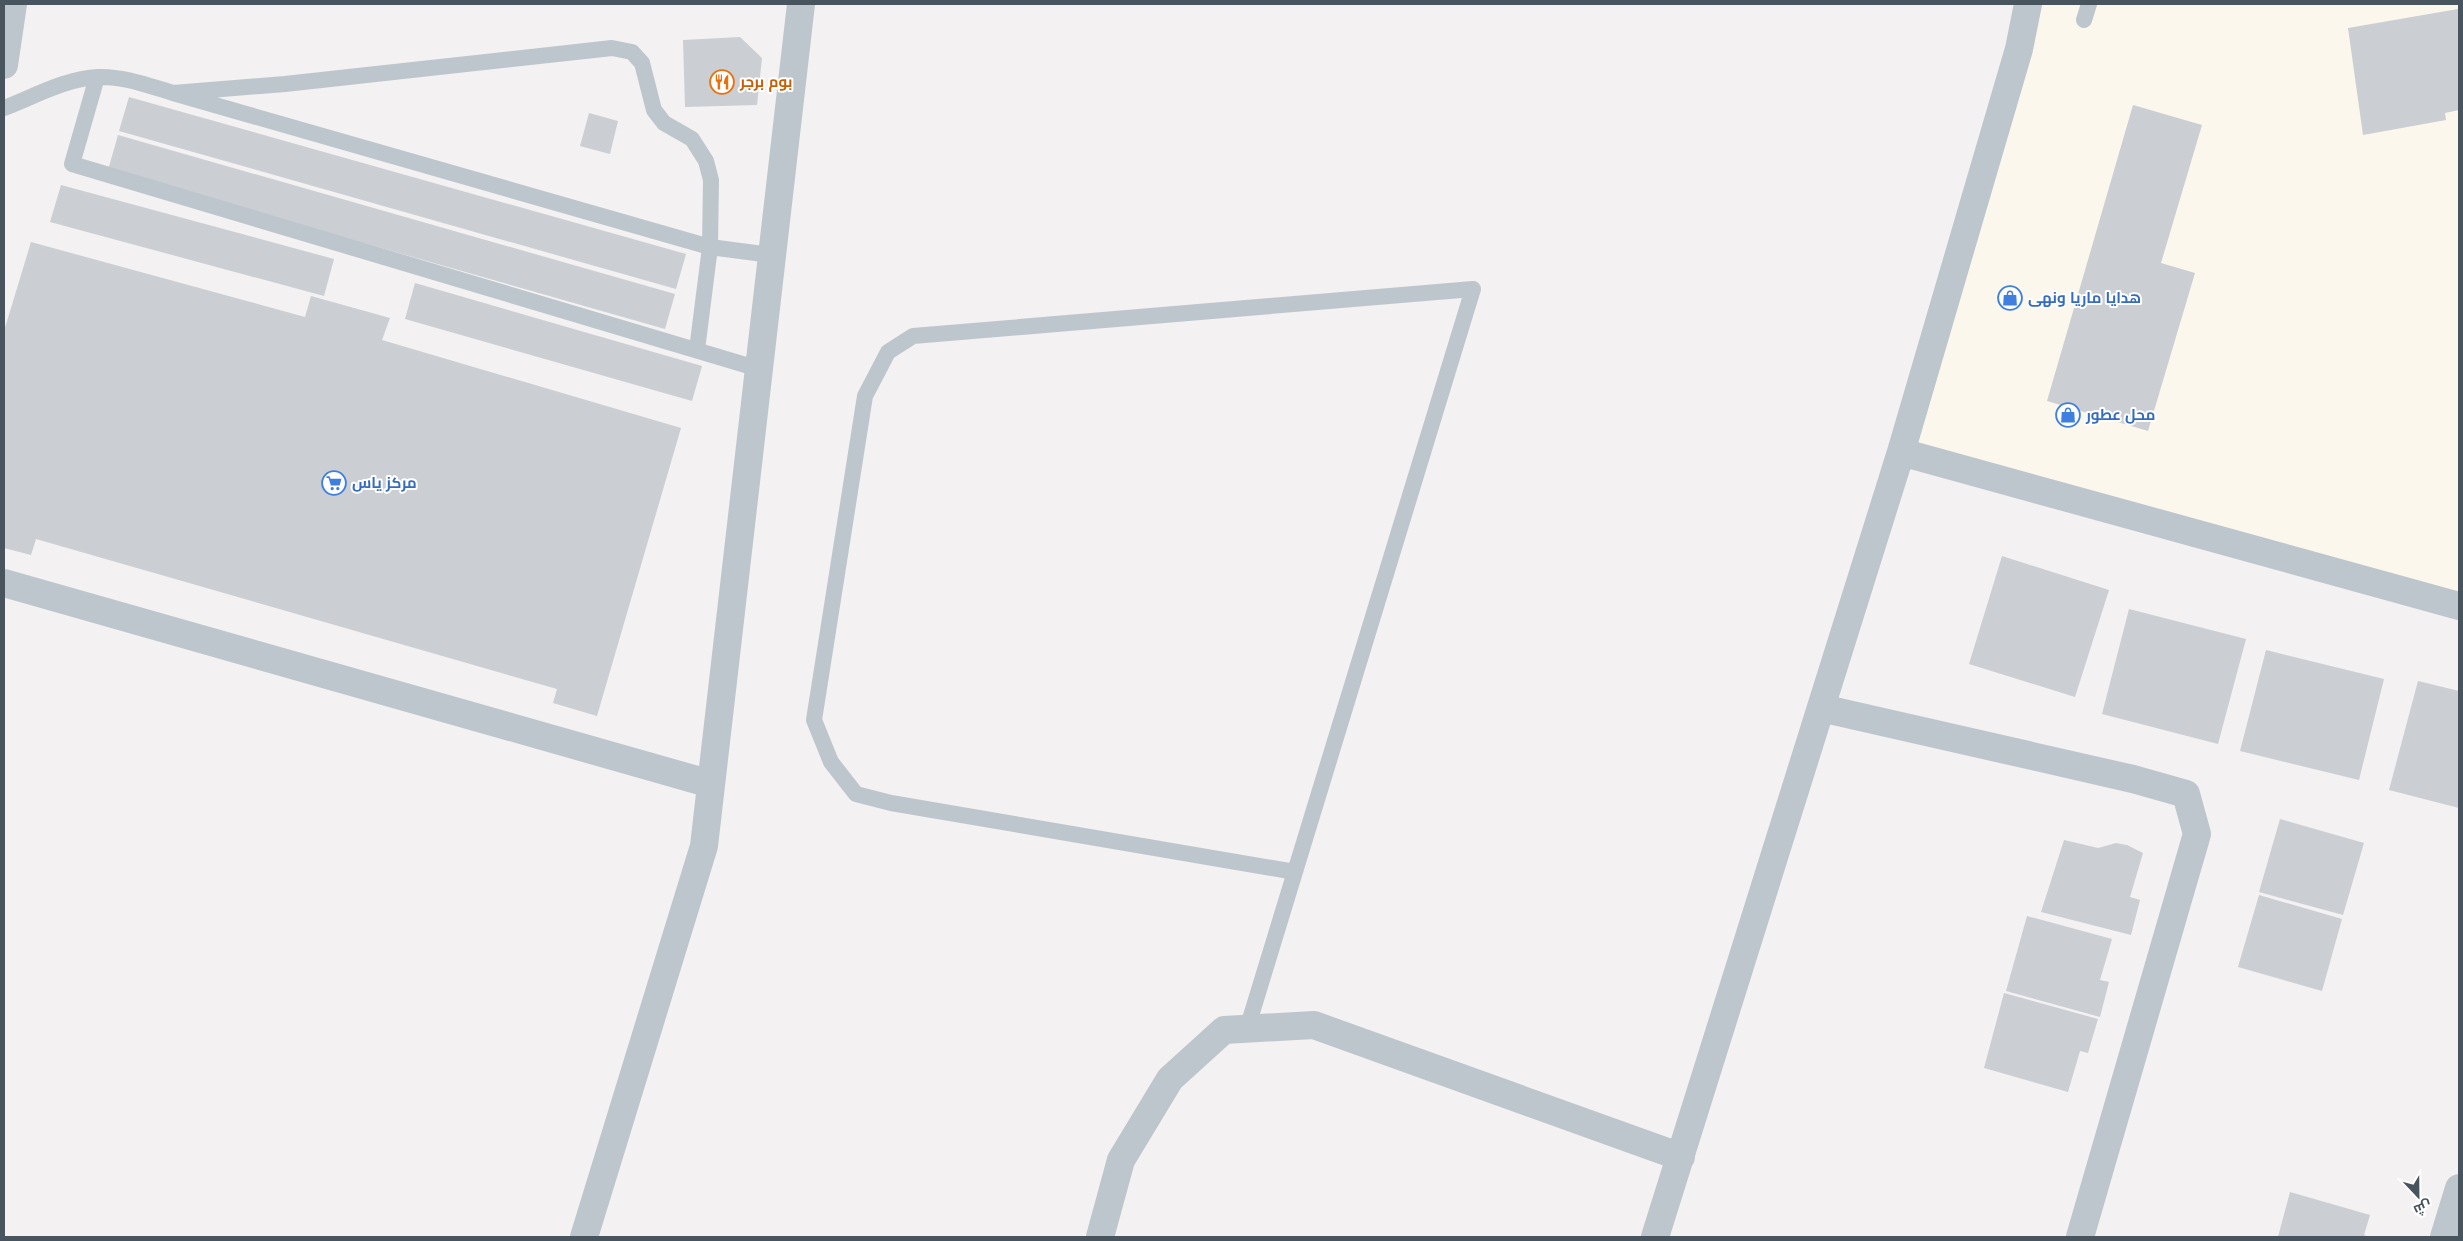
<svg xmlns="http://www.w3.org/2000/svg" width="2463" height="1241" viewBox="0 0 2463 1241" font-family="'Work Sans',Cairo,sans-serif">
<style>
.commercial{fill:#fcf7ec}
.building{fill:#cbced3}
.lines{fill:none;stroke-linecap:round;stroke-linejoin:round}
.service{stroke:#bdc6cd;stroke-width:16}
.minor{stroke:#bdc6cd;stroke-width:28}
.labels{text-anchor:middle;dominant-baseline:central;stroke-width:4;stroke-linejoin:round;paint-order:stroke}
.food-label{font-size:15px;font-weight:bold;fill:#c56008;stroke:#fff;text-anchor:start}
.shop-label{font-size:15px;font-weight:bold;fill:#366cbe;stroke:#fff;text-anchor:start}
</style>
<rect width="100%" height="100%" fill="#f3f1f1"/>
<path class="commercial" d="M2028,4H2459V606L1901,452Z"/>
<path class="building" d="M2458,9L2459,110L2445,113L2446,120L2363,135L2348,28Z
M740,37L762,58L757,105L685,107L683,40Z
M129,97L686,254L676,289L119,131Z
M2133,105L2202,125L2161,263L2195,273L2148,431L2047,401Z
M589,113L618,121L610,154L580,146Z
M118,135L675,294L665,329L108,170Z
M61,185L334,259L324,296L50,222Z
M31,242L305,317L311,296L390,318L382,340L681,428L597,716L553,703L557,689L36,539L31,555L4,548V331Z
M415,283L702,366L692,401L405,319Z
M2002,556L2109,590L2075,697L1969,664Z
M2129,609L2246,639L2218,744L2102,714Z
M2266,650L2384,679L2359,780L2240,751Z
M2418,681L2459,691V808L2389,790Z
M2280,819L2364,843L2343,915L2259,892Z
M2064,840L2098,848L2116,843L2127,845L2143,853L2130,897L2140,900L2131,935L2041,912Z
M2259,895L2342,919L2322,991L2238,967Z
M2027,916L2112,939L2100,980L2109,982L2100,1017L2006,991Z
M2004,993L2098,1019L2088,1053L2080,1051L2068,1092L1984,1068Z
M2290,1192L2370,1215L2364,1235L2369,1237H2278Z"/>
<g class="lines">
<path class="service" d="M2084,20L2089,4
M97,77L72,164L759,369
M4,108C33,97 67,78 98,77C124,76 149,86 173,93
M697,350L710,247L711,180L706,161L692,139L664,123L654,110L642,63L632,52L612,48L285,84L173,93L710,247L771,255
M1247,1029L1473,289L913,336L888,352L865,396L814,720L831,762L856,794L891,803L1295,872"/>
<path class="minor" d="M4,65L13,4
M1901,452L2459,606
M4,583L711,784
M1821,708L2133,779L2186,794L2197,834L2080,1237
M584,1237L704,846L801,4
M1100,1237L1121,1160L1170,1079L1224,1030L1314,1025L1681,1157
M1655,1237L1901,452L2019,49L2028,4
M2444,1237L2459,1188"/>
</g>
<defs>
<g id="restaurant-ring" transform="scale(1.25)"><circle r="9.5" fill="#fff" stroke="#e8710a" stroke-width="1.5"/><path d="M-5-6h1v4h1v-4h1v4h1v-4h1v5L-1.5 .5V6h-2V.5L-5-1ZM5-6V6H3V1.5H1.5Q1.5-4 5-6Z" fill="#e8710a"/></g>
<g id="shop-ring" transform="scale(1.25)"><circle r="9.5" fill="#fff" stroke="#3f7fe0" stroke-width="1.5"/><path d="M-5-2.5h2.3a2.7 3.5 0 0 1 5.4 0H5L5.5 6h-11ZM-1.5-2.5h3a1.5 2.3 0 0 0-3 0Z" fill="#3f7fe0"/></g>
<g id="supermarket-ring" transform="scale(1.25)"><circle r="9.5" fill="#fff" stroke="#3f7fe0" stroke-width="1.5"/><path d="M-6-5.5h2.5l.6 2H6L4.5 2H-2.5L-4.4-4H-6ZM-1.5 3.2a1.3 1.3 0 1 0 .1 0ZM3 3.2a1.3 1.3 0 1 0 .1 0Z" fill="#3f7fe0"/></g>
</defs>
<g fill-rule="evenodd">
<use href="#restaurant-ring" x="722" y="82"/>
<use href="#shop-ring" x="2010" y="298"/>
<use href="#shop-ring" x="2068" y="415"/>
<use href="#supermarket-ring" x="334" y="483"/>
</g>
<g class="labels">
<g class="food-label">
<text x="740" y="82">بوم برجر</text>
</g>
<g class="shop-label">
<text x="2028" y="298">هدايا ماريا ونهى</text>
<text x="2086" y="415">محل عطور</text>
<text x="352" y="483">مركز ياس</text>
</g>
</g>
<rect width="2463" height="1241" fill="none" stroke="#49555e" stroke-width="10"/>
<g transform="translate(2418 1196) rotate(158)" stroke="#ffffff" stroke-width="4" paint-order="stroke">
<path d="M0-4L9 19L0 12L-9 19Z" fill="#49555e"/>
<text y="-8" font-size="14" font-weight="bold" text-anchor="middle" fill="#49555e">ش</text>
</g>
</svg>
